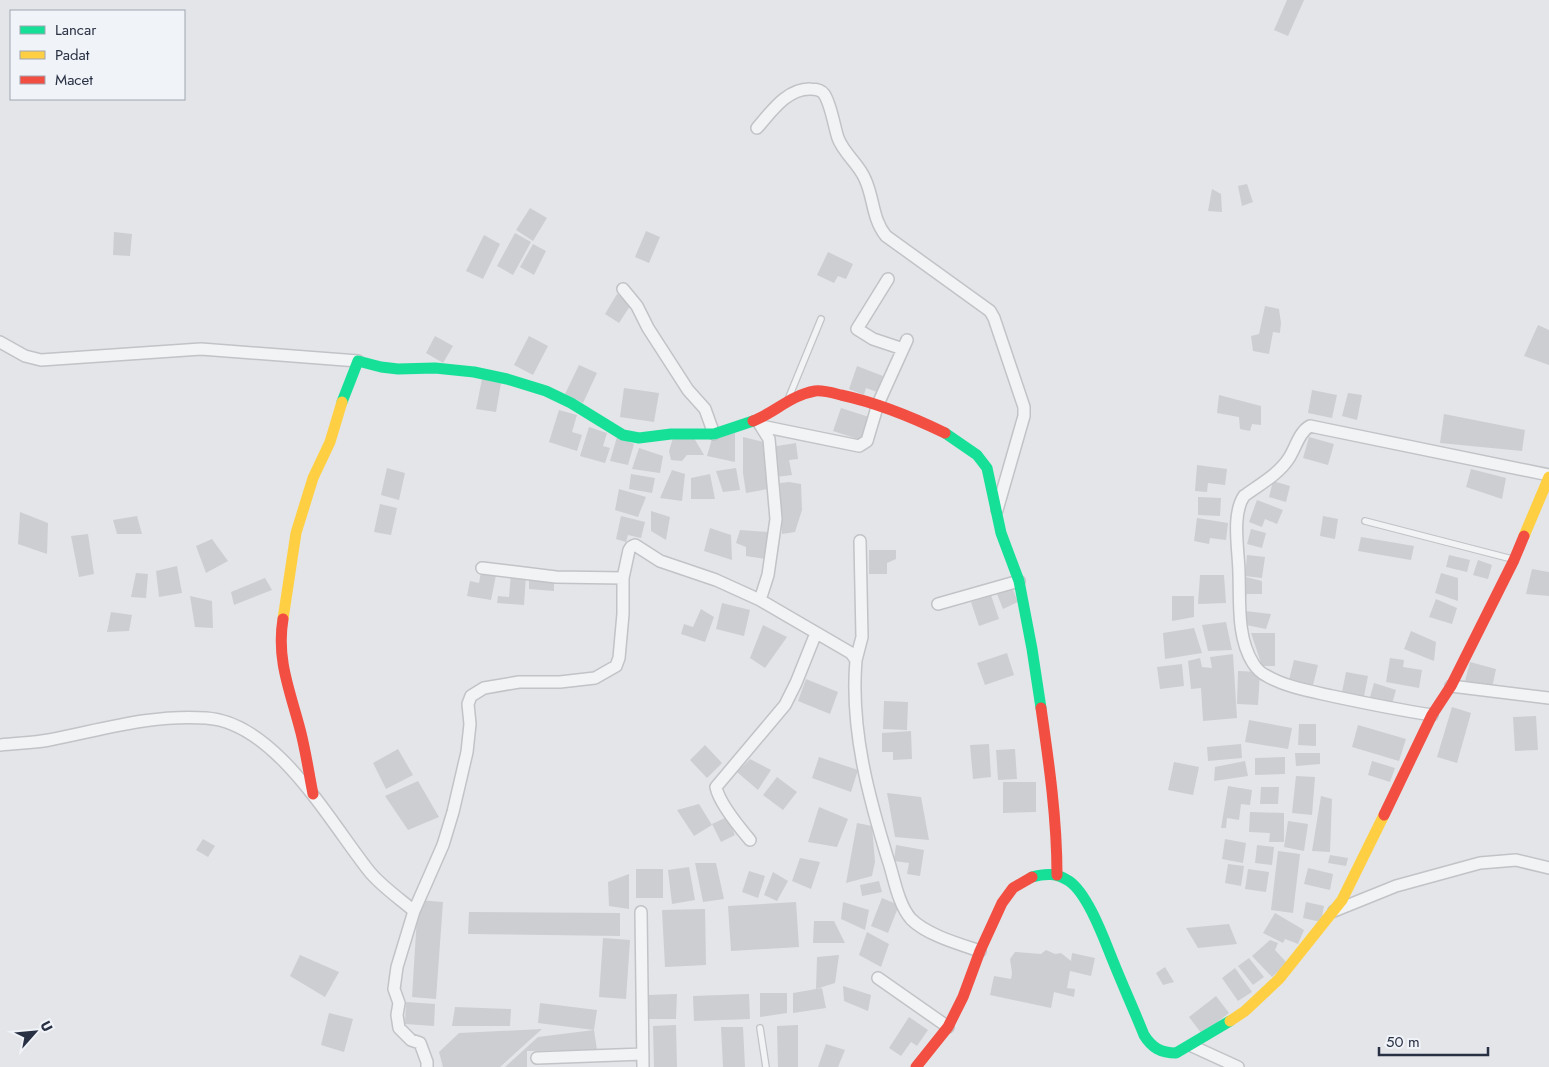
<svg xmlns="http://www.w3.org/2000/svg" width="1549" height="1067" viewBox="0 0 1549 1067" font-family="Jost,sans-serif">
<style>
.building{fill:#cdced2}
.lines{fill:none;stroke-linecap:round;stroke-linejoin:round}
.lane-casing{stroke:#c1c3c6;stroke-width:8}
.street-casing{stroke:#c1c3c6;stroke-width:14}
.lane{stroke:#f2f3f5;stroke-width:5.5}
.street{stroke:#f2f3f5;stroke-width:11}
.fast{stroke:#16e098;stroke-width:11}
.slow{stroke:#ffcf43;stroke-width:11}
.jam{stroke:#f24e42;stroke-width:11}
</style>
<rect width="100%" height="100%" fill="#e3e5e8"/>
<path class="building" d="M1287,0H1304L1288,36L1274,30Z
M1247,184L1253,202L1242,206L1238,186Z
M1212,189L1221,194L1222,212L1208,211Z
M530,208L547,218L533,241L516,230Z
M646,231L660,237L649,263L635,257Z
M114,232L132,234L130,256L113,255Z
M515,233L531,242L513,275L497,266Z
M484,235L500,244L483,279L466,271Z
M533,244L546,251L534,275L520,267Z
M828,252L853,264L846,279L838,276L834,283L817,275Z
M617,294L632,303L619,323L605,314Z
M1265,306L1279,309L1281,323L1280,333L1273,332L1269,354L1253,351L1251,336L1259,334Z
M1538,325L1549,330V365L1524,356Z
M435,336L453,346L443,363L426,353Z
M529,336L548,346L533,375L514,365Z
M579,365L597,373L583,403L565,394Z
M857,366L883,376L877,392L866,388L864,395L849,389Z
M482,379L501,383L496,412L476,409Z
M624,388L659,393L654,422L620,417Z
M1312,390L1337,395L1332,418L1308,413Z
M1348,393L1362,395L1357,420L1342,416Z
M1219,395L1261,406V425L1252,424L1250,431L1240,429L1239,417L1217,413Z
M841,408L869,417L861,440L833,431Z
M559,410L577,415L572,432L582,435L577,451L549,442Z
M1444,414L1525,430L1522,451L1440,443Z
M589,427L607,433L603,446L610,448L605,463L580,456Z
M735,433V462L707,456L712,439Z
M617,437L634,444L628,465L610,461Z
M743,437L764,442L773,488L746,493L743,473Z
M1309,437L1334,444L1328,465L1303,458Z
M673,438H694L704,455H687L682,461L671,460L669,451Z
M796,443L798,459L789,460L792,475L776,477L771,447Z
M639,448L663,456L660,473L632,469Z
M1197,465L1227,469L1225,485L1208,483L1207,492L1195,491Z
M387,468L405,473L399,500L381,495Z
M736,468L740,490L723,492L716,471Z
M1471,469L1506,478L1502,499L1466,487Z
M672,470L685,474L682,501L660,498Z
M631,474L655,478L652,493L629,489Z
M710,474L715,499H691V478Z
M1273,481L1290,486L1286,502L1269,497Z
M789,482L801,484L802,510L795,532L782,534L780,483Z
M619,489L646,497L638,517L615,510Z
M1198,497L1221,498L1220,516L1198,515Z
M1257,500L1283,510L1277,524L1265,519L1262,527L1249,522Z
M380,504L397,508L391,535L374,532Z
M651,511L670,517L666,540L651,531Z
M20,512L48,523L47,554L18,544Z
M137,516L142,534H117L113,520Z
M621,516L645,522L641,538L628,535L626,542L616,539Z
M1323,516L1338,519L1335,539L1320,536Z
M1197,518L1228,523L1226,540L1210,538L1209,544L1194,541Z
M710,528L731,535L732,560L704,551Z
M1251,529L1266,533L1262,548L1247,544Z
M740,530L768,532L765,559L746,556V547L736,543Z
M88,534L94,574L79,577L71,536Z
M1361,537L1414,546L1411,560L1358,551Z
M212,539L228,561L206,573L196,546Z
M869,550H896V559L887,563V574H869Z
M1247,555L1265,557L1262,578L1245,576Z
M1449,555L1470,560L1467,572L1446,567Z
M1478,560L1492,565L1488,579L1473,575Z
M177,566L182,593L159,597L156,571Z
M1532,569L1549,572V596L1526,594Z
M481,572L496,575L491,600L467,596L470,581L479,583Z
M136,573L148,574L146,598L131,597Z
M1441,573L1458,578V601L1435,593Z
M511,574L526,575L524,605L497,603L498,596L509,597Z
M1200,575H1224L1226,603L1198,604Z
M1242,576L1262,581V594H1247L1243,604Z
M529,577L554,579V591L529,589Z
M265,578L272,590L234,605L231,592Z
M1012,587L1018,602L1003,609L997,594Z
M991,595L999,619L979,626L971,602Z
M190,596L212,601L213,628L195,627Z
M1172,596H1194V617L1172,621Z
M1436,599L1457,608L1452,624L1429,617Z
M722,603L750,610L744,636L716,629Z
M701,609L714,617L705,642L681,634L684,624L693,627Z
M1245,611L1271,614L1266,629L1246,625Z
M111,612L132,615L129,631L107,632Z
M1226,622L1232,650L1208,651L1202,625Z
M763,625L787,637L765,668L750,658Z
M1194,628L1202,653L1165,659L1163,633Z
M1411,631L1436,642L1434,661L1404,649Z
M1251,633H1275V666H1262Z
M1007,653L1014,675L985,685L977,663Z
M1233,654L1237,718L1203,721L1201,688L1191,689L1188,661L1200,658L1202,667L1212,668L1210,657Z
M1390,658L1404,660L1403,667L1422,670L1419,688L1386,682Z
M1294,660L1318,665L1313,685L1289,680Z
M1470,662L1496,669L1492,688L1465,681Z
M1182,664L1184,686L1160,689L1157,667Z
M1238,671L1260,672L1258,705L1237,704Z
M1346,672L1368,676L1364,696L1342,692Z
M806,679L838,692L830,714L798,701Z
M1374,683L1396,690L1392,704L1370,697Z
M884,701L908,702L907,730L883,729Z
M1452,707L1471,713L1457,763L1437,757Z
M1536,716L1538,750L1515,751L1513,717Z
M1249,720L1292,728L1288,749L1245,742Z
M1299,724H1316V746L1298,745Z
M1358,725L1406,739L1399,761L1352,747Z
M911,731L912,759L893,760V752H882V733Z
M989,744L991,777L973,779L970,745Z
M1241,744L1242,758L1208,761L1207,747Z
M705,745L722,763L707,778L690,760Z
M398,749L413,775L386,789L373,763Z
M1015,749L1017,779L998,780L996,750Z
M1295,753H1320V764L1296,766Z
M819,757L858,770L851,792L812,778Z
M1285,757V774L1255,775V758Z
M750,759L771,770L758,790L737,772Z
M1245,761L1248,776L1214,781L1215,767Z
M1372,761L1395,768L1390,782L1368,775Z
M1174,762L1199,767L1193,795L1168,790Z
M1296,776L1315,777L1312,815L1292,813Z
M777,777L797,792L783,810L763,795Z
M418,781L439,817L408,830L385,796Z
M1003,782H1036V812L1003,813Z
M1228,786L1252,790L1250,805L1241,804L1239,820L1227,818L1226,828H1221Z
M1261,787H1279L1278,804H1260Z
M887,793L921,797L929,840L895,837Z
M1321,796L1332,799L1330,852L1312,851Z
M699,804L712,825L694,836L677,810Z
M819,807L848,819L837,847L808,842Z
M1250,812L1284,813V842H1269L1270,833L1249,832Z
M727,817L735,835L721,842L712,824Z
M1288,821L1308,824L1304,851L1284,847Z
M857,823L872,826L875,862L872,876L846,883Z
M203,839L215,846L208,857L196,850Z
M1225,839L1246,843L1243,863L1222,859Z
M896,845L924,850L920,876L907,874L909,863L894,861Z
M1257,845L1274,847L1272,865L1255,863Z
M1278,851L1300,854L1293,913L1271,910Z
M1330,855L1348,858L1346,866L1328,863Z
M800,858L820,862L811,889L792,881Z
M695,863H716L724,899L703,902Z
M1228,864L1244,866L1241,886L1225,883Z
M689,867L695,900L672,904L668,870Z
M1308,868L1333,874L1330,890L1304,884Z
M636,869H663V898H636Z
M1248,869L1269,872L1266,892L1245,889Z
M749,871L765,876L758,898L742,892Z
M773,872L788,881L777,901L764,895Z
M629,874V909L609,906L608,882Z
M879,881L882,892L862,896L860,885Z
M882,898L899,905L888,933L871,926Z
M418,900L443,902L436,999L412,997Z
M796,902L799,947L731,951L728,906Z
M843,902L869,910L865,930L841,919Z
M1306,902L1324,906L1321,922L1303,918Z
M705,909L706,965L665,967L662,910Z
M469,912L620,913V936L468,934Z
M1275,913L1304,930L1298,944L1285,939L1283,943L1263,933Z
M814,921H834L845,943H813Z
M1229,924L1237,944L1198,948L1186,928Z
M867,932L889,944L881,967L859,955Z
M603,938L630,940L626,999L599,997Z
M1270,940L1278,943L1275,950L1287,963L1272,977L1252,956Z
M1046,950L1055,954L1061,953L1071,961L1072,953L1095,958L1091,976L1070,971L1067,988L1075,989L1074,997L1054,992L1051,1008L990,995L994,976L1011,979L1012,973L1010,959L1015,952L1041,954Z
M300,955L339,972L325,997L290,976Z
M839,955L835,983L816,989L817,957Z
M1249,958L1264,977L1253,985L1238,966Z
M1165,967L1174,982L1163,985L1156,973Z
M1235,968L1252,992L1238,1001L1222,978Z
M843,986L871,995L868,1011L844,1001Z
M822,988L826,1008L793,1013V993Z
M760,993H787V1013L760,1017Z
M677,994L676,1019H648V995Z
M749,994L750,1019L694,1021L693,996Z
M1216,996L1229,1013L1202,1034L1189,1017Z
M406,1002L435,1004L434,1026L405,1024Z
M540,1003L597,1010L594,1030L597,1050L527,1051V1067H505L538,1037L594,1030L538,1023Z
M455,1007L511,1009L510,1026H452Z
M329,1013L353,1019L344,1052L321,1045Z
M909,1017L928,1030L917,1046L911,1042L901,1056L889,1048Z
M676,1025L677,1067H654L653,1026Z
M798,1025V1067H778L777,1026Z
M721,1027H743L745,1067H723Z
M542,1029L500,1067H443L439,1052L459,1033Z
M826,1044L845,1050L838,1067H818Z"/>
<g class="lines">
<g class="lane-casing">
<path id="lane" d="M789,397L821,319
M1365,521L1512,559
M760,1028L766,1067"/>
</g>
<g class="street-casing">
<path id="street" d="M757,128C771,112 787,88 811,89C816,89 821,90 824,94C831,104 834,126 838,138C844,154 859,164 865,179C874,198 872,219 886,236L990,311L994,318L1024,407V416L997,510
M888,279L857,329L873,339L903,349
M623,289L637,306L648,328L688,390L705,409L714,434
M0,342L25,356L41,360L201,349L358,361
M759,423L769,439L776,519L768,575L760,600
M761,426L859,446L867,441L878,404L907,340
M623,578L629,550L631,547L635,545L660,561L716,580L760,600L851,653L856,660C850,730 869,799 890,866C895,883 899,905 911,919C927,935 959,944 980,951
M938,604L1019,581
M856,660L862,637L860,541
M1451,686L1549,698
M1432,715C1399,710 1365,703 1332,696C1310,691 1286,687 1267,676C1262,674 1256,668 1253,663C1237,638 1240,603 1239,574C1239,552 1231,515 1244,496C1259,485 1279,474 1289,458C1296,447 1299,432 1310,426L1549,475
M0,745C16,743 33,743 49,740C101,730 152,714 206,718C275,722 330,822 369,871C380,885 400,899 414,911
M750,840C739,827 719,803 716,787L785,705L796,683L816,633
M1334,911L1396,886L1480,863L1516,860L1549,868
M641,912L643,1067
M878,978L948,1027
M1192,1046L1238,1067
M537,1058L643,1054
M427,1067V1062L420,1043L411,1040L399,1028L397,1015L399,1003L394,989L397,967L414,911L443,845L453,812L467,752L470,724L468,704L471,696L484,688L519,682H560L595,678L616,666L619,658L623,614V578L556,577L482,568"/>
</g>
<use href="#lane" class="lane"/>
<use href="#street" class="street"/>
<path class="fast" d="M342,402L358,361L381,367L398,369L435,368L474,372L507,379L546,391L571,403L623,435L639,438L671,434H714L753,421
M945,433L977,455L987,468L1001,533L1019,581L1032,649L1041,708
M1032,877C1046,873 1057,873 1069,881C1088,894 1104,939 1113,961C1123,986 1134,1010 1144,1035C1152,1048 1161,1053 1176,1053L1230,1021"/>
<path class="slow" d="M1524,536L1549,477
M283,619L296,533L313,478L330,442L342,402
M1230,1021L1245,1011L1279,979L1342,900L1384,815"/>
<path class="jam" d="M753,421C774,413 791,395 815,391C823,390 833,393 841,395C878,403 912,417 945,433
M283,619C276,661 291,693 301,733C306,753 309,774 313,794
M1041,708C1049,763 1057,819 1057,875
M1384,815L1432,715L1451,686L1514,560L1524,536
M916,1067L948,1027L963,997L980,951L1002,903L1013,888L1032,877"/>
</g>
<rect x="10" y="10" width="175" height="90" fill="#f0f3f8" stroke="#a0a5b0"/>
<rect x="20" y="26" width="25" height="8" fill="#16e098" stroke="#a0a5b0"/>
<text x="55" y="35" font-size="15" fill="#283043">Lancar</text>
<rect x="20" y="51" width="25" height="8" fill="#ffcf43" stroke="#a0a5b0"/>
<text x="55" y="60" font-size="15" fill="#283043">Padat</text>
<rect x="20" y="76" width="25" height="8" fill="#f24e42" stroke="#a0a5b0"/>
<text x="55" y="85" font-size="15" fill="#283043">Macet</text>
<g transform="translate(35 1032) rotate(63)" stroke="#f0f3f8" stroke-width="4" paint-order="stroke">
<path d="M0-4L9 19L0 12L-9 19Z" fill="#283043"/>
<text y="-8" font-size="14" font-weight="bold" text-anchor="middle" fill="#283043">U</text>
</g>
<path d="M1379 1047v8h109v-8" fill="none" stroke="#283043" stroke-width="2.5"/>
<text x="1386" y="1047" font-size="15" fill="#283043" stroke="#f0f3f8" stroke-width="4" paint-order="stroke">50 m</text>
</svg>
